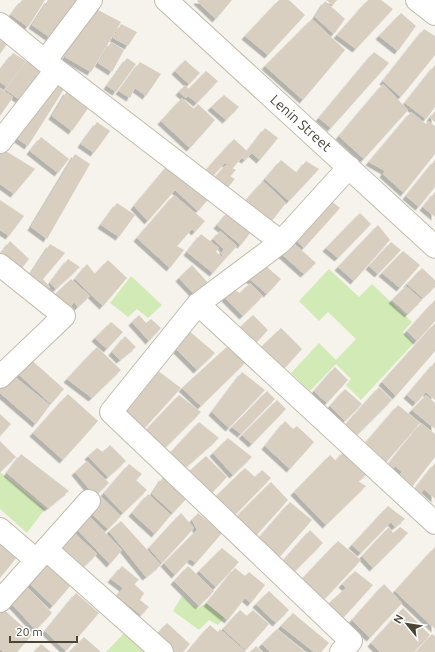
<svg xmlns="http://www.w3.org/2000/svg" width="435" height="652" viewBox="0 0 435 652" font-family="Ubuntu,sans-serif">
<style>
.green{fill:#d2eab5}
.building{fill:#d8cfc1;filter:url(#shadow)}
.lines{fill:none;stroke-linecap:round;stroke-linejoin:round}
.minor-casing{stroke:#c2bbae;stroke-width:24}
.minor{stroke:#fff;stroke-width:22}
.labels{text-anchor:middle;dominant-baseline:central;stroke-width:4;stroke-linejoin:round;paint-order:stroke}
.street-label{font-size:14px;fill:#4b4439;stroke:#fff}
</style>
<defs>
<filter id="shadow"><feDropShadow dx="-3.5" dy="3.5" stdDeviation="0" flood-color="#0004"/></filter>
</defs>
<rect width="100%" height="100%" fill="#f6f3ec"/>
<path class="green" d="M329,269L359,297L372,284L412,322L403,332L414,343L361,400L346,385L351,379L336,364L310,391L291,373L319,343L336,360L356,339L328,312L319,321L299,301Z
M131,276L162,305L148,318L137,309L128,317L110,303Z
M0,472L45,509L27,533L0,509Z
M182,596L197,609L206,603L224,618L218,625L209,620L199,630L173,611Z
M129,628L153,652H106Z"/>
<path class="building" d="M22,0H45L28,27L11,15Z
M48,0H79L52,39L32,25Z
M198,0H232L216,19L197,1Z
M279,0H289L305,15L268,55L245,36Z
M326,0H337L333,5Z
M368,0H381L393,9L356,49L337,35Z
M325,1L345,19L334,34L315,17Z
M96,9L121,22L91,72L65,57Z
M401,13L416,26L398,51L379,36Z
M312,19L345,50L303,100L265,66Z
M121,24L137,32L128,46L113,38Z
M424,29L435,36V55L401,97L383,81Z
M0,40L7,44L0,54Z
M111,42L124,50L112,72L98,63Z
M374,52L389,63L331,128L319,118Z
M13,53L26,61L7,87L0,82V70Z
M127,58L136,64L116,92L107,86Z
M28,59L41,70L20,100L6,90Z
M185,60L200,73L189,84L175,71Z
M140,62L161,74L146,96L135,88L130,98L119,91Z
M435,65V107L426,119L405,103Z
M206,71L218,81L197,103L188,96L186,98L179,92L185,85L189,89Z
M46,77L64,89L28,146L12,135Z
M383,84L408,110L364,159L339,136Z
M0,88L13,97L0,116Z
M67,91L89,107L72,131L52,116Z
M224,95L239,107L226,120L211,107Z
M182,98L194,109L198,104L215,120L190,148L161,121Z
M435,111V122L430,118Z
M411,112L426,124L428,121L435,126V154L404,193L383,174L385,171L369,162Z
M97,122L110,131L94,153L81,144Z
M265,128L278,138L260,160L252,153L245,160L242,158Z
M41,137L69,159L58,173L30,151Z
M234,139L247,151L233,168L225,163L212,177L205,171Z
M1,148L35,169L14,194L0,184Z
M75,154L90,164L47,239L31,227Z
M281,160L297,173L306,161L319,169L289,201L265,179Z
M435,160V187L419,207L406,196Z
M169,164L212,195L198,211L175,190L148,221L134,206Z
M226,165L236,170L230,176L235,179L228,187L225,183L222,187L213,179Z
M263,181L286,203L271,222L246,200Z
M435,192V217L423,207Z
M174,195L205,221L195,232L192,229L177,246L184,250L170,268L137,238Z
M326,197L340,208L304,248L295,239Z
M0,200L24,216L9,236L0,230Z
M117,203L135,215L119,237L101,225Z
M228,212L251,232L241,245L217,225Z
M360,213L371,224L338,258L326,248Z
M378,225L390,240L354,281L338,267Z
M220,231L237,246L225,259L221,254L224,249L213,239Z
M201,234L219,248L216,252L225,259L213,273L187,252Z
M288,238L316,263L304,274L276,249Z
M10,241L29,259L18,273L0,255Z
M391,242L401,250L378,274L369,266Z
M50,244L65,253L43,279L50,287L43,295L26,281Z
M403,251L420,265L400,288L382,273Z
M68,259L80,267L56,289L50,283Z
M108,260L127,278L103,306L75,279L87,264L95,274Z
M261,262L281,279L267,294L246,276Z
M192,265L210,285L198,298L179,278Z
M422,268L435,280V287L423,298L407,284Z
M71,279L90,296L78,307L74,302L65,313L49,300Z
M250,283L263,296L243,316L225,298L230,288L240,293Z
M406,286L422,300L408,314L392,300Z
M435,300V321L417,341L407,331Z
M139,315L146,323L151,319L161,328L149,341L132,322Z
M253,315L268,330L255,344L238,329Z
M111,322L123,332L107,349L95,338Z
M435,323V351L396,396L382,382Z
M281,328L302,349L282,371L260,348Z
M188,330L215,353L197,370L177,350Z
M125,336L136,347L120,360L112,352Z
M229,345L247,361L201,406L182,388Z
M97,347L121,370L92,398L67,379Z
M27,356L64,389L51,404L14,370Z
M435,362V400L426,392L416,403L407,395Z
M335,367L348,380L327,403L314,391Z
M154,368L181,388L141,432L122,411Z
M242,372L265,390L229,428L212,412Z
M10,373L50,405L36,424L0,393V385Z
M379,387L392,400L356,436L345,425Z
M345,389L362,404L345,421L330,406Z
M267,391L275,399L241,434L232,427Z
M68,394L98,421L63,460L33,433Z
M179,395L201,412L162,451L143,433Z
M426,395L435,403V429L412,410Z
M277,400L286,409L252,444L242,435Z
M398,405L420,423L383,466L362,447Z
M0,414L11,424L1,435L0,434Z
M285,421L293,429L297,426L314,442L290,469L265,446Z
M199,422L219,438L184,469L170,453Z
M421,423L435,434V457L408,492L394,481L402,472L395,466L390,473L386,467Z
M228,438L252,457L233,475L213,453Z
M0,441L16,457L0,472Z
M110,445L126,461L108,477L88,456L97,448L103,452Z
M344,451L367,474L358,481L366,486L326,525L294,492L330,455L336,461Z
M21,454L69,491L48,508L7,473Z
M206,456L227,477L208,497L185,475Z
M87,461L109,483L95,496L75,472Z
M435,463V499L424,489L417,498L411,494Z
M129,464L142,474L136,480L147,490L123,513L104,493Z
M245,468L255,477L262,470L271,478L232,518L213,499Z
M163,477L186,499L173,513L152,494Z
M271,482L288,500L253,539L234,519Z
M148,494L171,515L155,534L132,513Z
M100,496L121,516L108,529L87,509Z
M290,502L312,520L276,561L256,541Z
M388,506L405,519L395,527L391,522L361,553L352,545Z
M85,512L122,550L110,564L73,525Z
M181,513L194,528L162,563L149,548Z
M198,513L222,533L196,563L190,559L175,575L164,563L197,530L192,520Z
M121,521L161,565L146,577L109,531Z
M389,527L393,533L400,527L408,533L373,568L362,556Z
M70,529L97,554L81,570L57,546Z
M310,530L323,543L293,573L282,562Z
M0,541L17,557L0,578Z
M338,541L361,560L322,602L300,581Z
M435,547V629L395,591Z
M222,548L239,562L216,587L199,571Z
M42,558L71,585L53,606L26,580Z
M122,566L139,580L134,584L144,593L140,600L149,607L141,615L117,596L123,588L111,579Z
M188,566L214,591L199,606L174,581Z
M235,568L245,576L249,572L265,585L251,603L245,598L228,620L207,603Z
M355,571L373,585L343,618L329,603L346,588L342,584Z
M23,583L52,613L36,630L8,600Z
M384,584L402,603L370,638L352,620Z
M269,591L289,610L276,623L256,604Z
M76,593L99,613L66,651L45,631Z
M1,607L32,635L17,652H4L0,649V608Z
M403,608L430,635L414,652H380L371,643Z
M240,610L247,616L253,610L269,624L246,650L223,629Z
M293,613L329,643L321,652H314L281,626Z
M167,623L190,644L183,652H171L154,637Z
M210,625L218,632L220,629L246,652H187Z
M277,629L305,652H270L262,644Z
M432,634L435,636V652H416Z
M84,637L101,652H69Z
M41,644L51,652H34Z
M256,646L262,652H250Z"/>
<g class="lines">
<g class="minor-casing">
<path id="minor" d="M166,0L435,247
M417,0L435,14
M0,24L45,61L281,242
M45,61L91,0
M0,142L56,70
M0,265L64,316L0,377
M198,304L435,523
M0,529L36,560
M46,549L162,652
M0,601L89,501
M341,652L351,641L111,412L198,304L281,242L349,167"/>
</g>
<use href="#minor" class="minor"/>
</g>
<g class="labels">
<g class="street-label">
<text transform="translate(301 123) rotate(42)">Lenin Street</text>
</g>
</g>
<g transform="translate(407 624) rotate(300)" stroke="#ffffff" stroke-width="3" paint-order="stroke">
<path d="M0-3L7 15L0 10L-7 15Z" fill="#4b4439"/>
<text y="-6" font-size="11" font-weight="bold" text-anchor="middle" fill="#4b4439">N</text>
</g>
<path d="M10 636v6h67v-6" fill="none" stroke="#4b4439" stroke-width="2"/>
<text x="16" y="636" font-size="12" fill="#4b4439" stroke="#ffffff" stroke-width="3" paint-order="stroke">20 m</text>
</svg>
